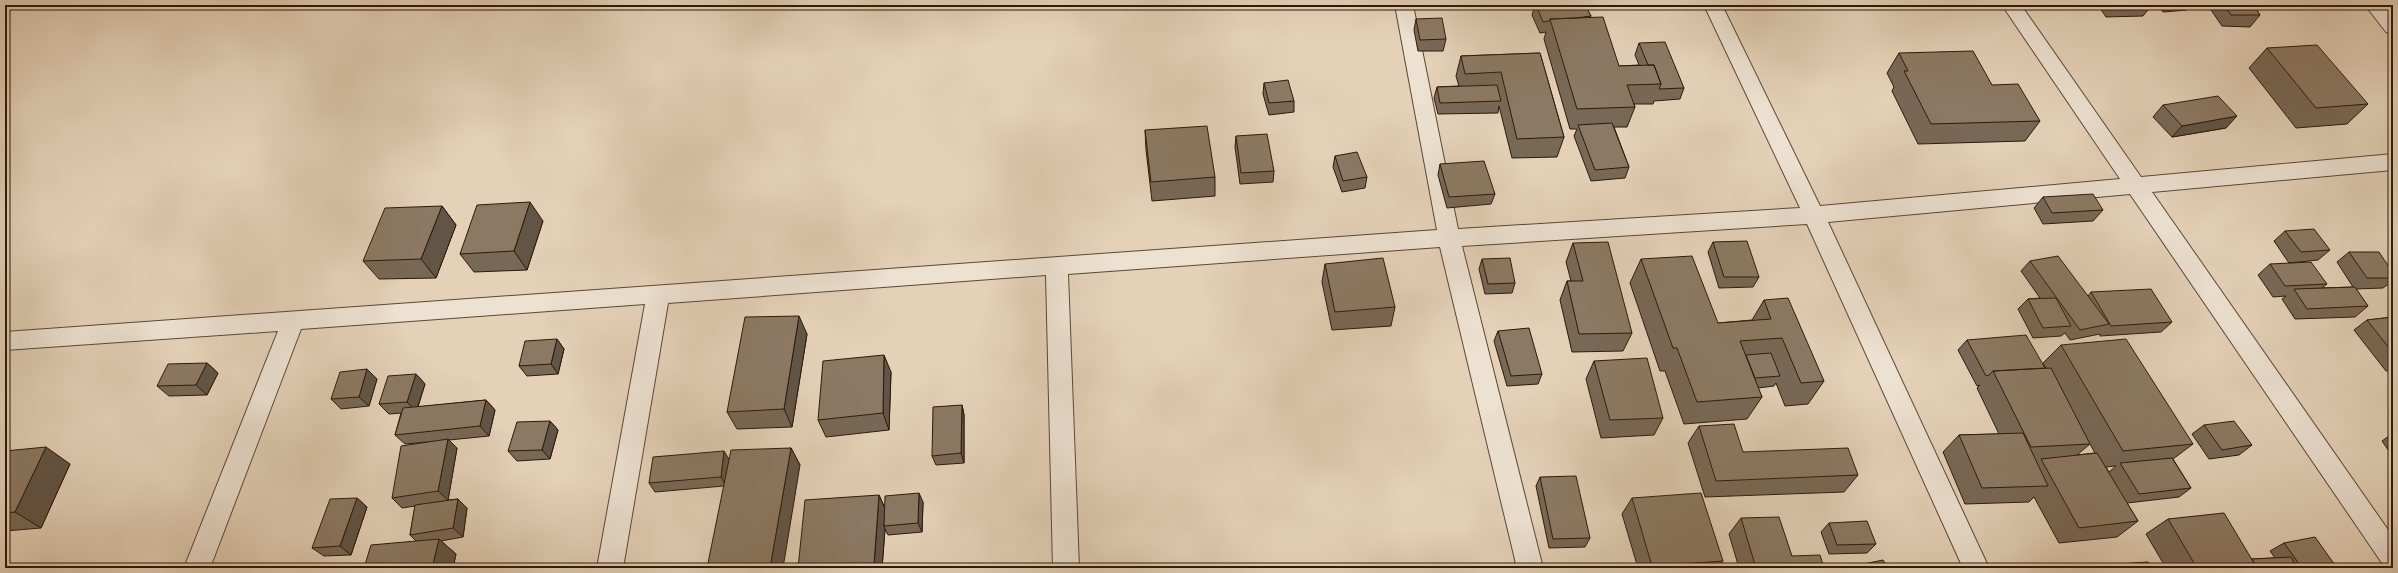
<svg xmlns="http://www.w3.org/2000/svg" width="2398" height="573" viewBox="0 0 2398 573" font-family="Alegreya,serif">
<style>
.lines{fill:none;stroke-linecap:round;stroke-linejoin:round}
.minor-casing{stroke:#5b4736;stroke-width:2}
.minor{fill:#ede1d1;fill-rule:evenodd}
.wall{fill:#786856;stroke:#2d190a;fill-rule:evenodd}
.shaded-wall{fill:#625546;stroke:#2d190a}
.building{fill:#8c7964;stroke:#2d190a}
</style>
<rect width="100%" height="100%" fill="#e4d1b8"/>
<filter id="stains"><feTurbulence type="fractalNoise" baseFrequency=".005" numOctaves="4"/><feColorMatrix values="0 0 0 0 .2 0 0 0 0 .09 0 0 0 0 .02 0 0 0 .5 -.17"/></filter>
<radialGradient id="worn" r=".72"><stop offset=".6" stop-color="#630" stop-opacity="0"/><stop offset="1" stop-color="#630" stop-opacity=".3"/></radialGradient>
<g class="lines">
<g class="minor-casing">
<path id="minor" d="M1395,5H1413L1458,229L1800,208L1704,5H1722L1820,206L2120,179L2002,5H2021L2141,177L2393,154V170L2152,192L2393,537V568L2384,566L2130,194L1828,222L1989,568H1963L1807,224L1462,246L1543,568H1517L1440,247L1068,274L1079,568H1053L1046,275L668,303L623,568H597L645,304L301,329L210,568H184L278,331L5,350V332L1437,230Z
M2365,5H2384L2393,15V34L2386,32Z"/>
</g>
<use href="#minor" class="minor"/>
</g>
<path class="wall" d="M1535,5H1585L1591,16L1590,18L1619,66L1639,65L1635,55L1639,43L1684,88L1680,99L1654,101L1653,104H1634L1635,107L1627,127H1614L1629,167L1625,178L1591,181L1574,136L1577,129H1570L1544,39L1546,32L1540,33L1532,15Z
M2098,5H2152L2143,16L2106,17Z
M2158,5H2191L2187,10L2163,12Z
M2215,5H2254L2260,15L2250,27L2222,26L2211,10Z
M2272,5H2312L2273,6Z
M1416,19L1446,39L1443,51H1418L1414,30Z
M2267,48L2368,104L2347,124L2296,128L2249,68Z
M1540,53L1564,137L1557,157L1512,158L1499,106L1498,113L1438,114L1434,98L1437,87L1459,86L1456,76L1461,56Z
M1899,53L1992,85L2040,121L2025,141L1918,144L1892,91L1894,87L1887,73Z
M1264,83L1294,101V112L1269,115L1263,94Z
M2163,105L2226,128L2172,137L2153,117Z
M1145,130L1215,177V196L1152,201L1146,150Z
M1236,136L1274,171L1273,182L1240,184L1235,147Z
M1335,156L1367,177L1365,188L1342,192L1333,167Z
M1440,164L1495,194L1491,204L1447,208L1438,175Z
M2043,197L2103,210L2093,221L2043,224L2034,208Z
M442,206L456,225L436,278L379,279L363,261Z
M543,221L527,270L474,272L460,254Z
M2285,231L2330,250L2318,260L2289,263L2274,241Z
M1713,242L1759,277L1753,287L1719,288L1708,252Z
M1573,243L1632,333L1623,351L1572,352L1560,300L1567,281H1571L1566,262Z
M2349,252L2393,273V281L2383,288L2356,289L2368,306L2355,317L2295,319L2282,299L2286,296L2273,297L2258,275L2270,264L2327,284L2322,288L2353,287L2337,262Z
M1482,259L1515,283L1512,293L1485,294L1479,269Z
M1641,259L1718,323L1752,320L1764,300L1824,381L1808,404L1785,406L1776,383L1774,386L1758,388L1762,397L1747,419L1684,424L1665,371H1660L1630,283Z
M2030,261L2088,296L2091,292L2172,322L2161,332L2100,336V334L2070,340L2065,333L2061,336L2033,338L2018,309L2028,299L2040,298L2021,271Z
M1325,264L1395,307L1391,326L1332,330L1322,282Z
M2393,317V370L2386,371L2354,330L2367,320Z
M1498,331L1542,374L1538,384L1507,386L1494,341Z
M807,334L792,427L737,429L727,412Z
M557,339L564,349L558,374L527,376L519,366Z
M1967,340L2045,368H2046L2043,363L2061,345L2193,444L2173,459L2191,488L2179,497L2127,503L2138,521L2117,537L2059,543L2034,497L2029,502L1965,504L1943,452L1959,435L1999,434L1977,388L1980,385L1977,386L1958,350ZM2090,444L2095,453L2077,455ZM2116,466L2109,472L2106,467Z
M1594,361L1663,418L1654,435L1601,438L1586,379Z
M207,363L218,373L207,395L169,396L157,386Z
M367,369L377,379L369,406L341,409L331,399Z
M891,372L889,430L826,437L818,420Z
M416,374L425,384L418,407L486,400L495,410L489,436L449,440L457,448L448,500L458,499L467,508L463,537L441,541L456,554L453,568H364L416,541L410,535L415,506L402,508L392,498L427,442L405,444L395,435L401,413L389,414L379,404Z
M962,405L964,415V463L936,465L932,456Z
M550,421L558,430L550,459L517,461L508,451Z
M2204,425L2252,445L2239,455L2209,459L2192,434Z
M1699,426L1743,452L1858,475L1844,492L1705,497L1688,443Z
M2393,433V457L2382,441Z
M791,448L800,465L724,486L655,492L649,483L729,460Z
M5,451L70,464L41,528L5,531Z
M1540,477L1590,538L1585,547L1549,548L1536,486Z
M879,495L885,508L923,502L922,532L888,535L885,529L882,568H798Z
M357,498L367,507L351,555L324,556L312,548Z
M1632,498L1723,561L1718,568H1638L1622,514Z
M1741,518L1792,556L1824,568H1739L1729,534Z
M2168,519L2252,559L2275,558L2270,551L2284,543L2337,568H2166L2146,534Z
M1829,523L1876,544L1867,553L1829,554L1821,532Z"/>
<path class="shaded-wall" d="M2237,116L2226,128L2172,137L2182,126Z
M530,202L543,221L527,270L514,251Z
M442,206L456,225L436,278L421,259Z
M799,316L807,334L792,427L784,409Z
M557,339L564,349L558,374L551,364Z
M884,355L891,372L889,430L883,413Z
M207,363L218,373L207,395L196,385Z
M367,369L377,379L369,406L359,397Z
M416,374L425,384L416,412L407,402Z
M486,400L495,410L489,436L480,426Z
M962,405L964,415V463L961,453Z
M550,421L558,430L550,459L542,450Z
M448,439L457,448L448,500L438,491Z
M46,447L70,464L41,528L15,512Z
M791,448L800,465L783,568H770Z
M724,451L730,461L726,486L721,477Z
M919,493L923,502L922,532L918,523Z
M879,495L886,511L884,526L885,529L882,568H876L874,565Z
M357,498L367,507L351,555L340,546Z
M458,499L467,508L463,537L453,528Z
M439,539L456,554L453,568H432Z"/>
<path class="building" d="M1536,5H1585L1591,16L1575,18L1550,19L1549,21L1543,22Z
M2115,5H2143L2115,6Z
M2225,5H2254L2260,15H2231Z
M1603,17L1619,66L1654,65L1661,84L1627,85L1635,107L1577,109L1550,19Z
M1442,18L1446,39L1420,40L1416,19Z
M1665,42L1684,88L1659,89L1661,84L1654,65H1648L1639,43Z
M2317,45L2368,104L2316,108L2267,48Z
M1973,51L1992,85L2018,84L2040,121L1931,124L1904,71H1908L1899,53Z
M1540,53L1564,137L1517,139L1501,72L1465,74L1461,56Z
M1288,80L1294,101L1269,103L1264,83Z
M1497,85L1501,101L1440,103L1437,87Z
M2218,96L2237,116L2182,126L2163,105Z
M1612,123L1629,167L1595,170L1578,125Z
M1207,126L1215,177L1151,182L1145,130Z
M1267,134L1274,171L1241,173L1236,136Z
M1357,152L1367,177L1343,181L1335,156Z
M1484,161L1495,194L1449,197L1440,164Z
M2093,194L2103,210L2052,213L2043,197Z
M530,202L514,251L460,254L477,205Z
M442,206L421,259L363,261L385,208Z
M2314,229L2330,250L2301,252L2285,231Z
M1747,241L1759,277H1724L1713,242Z
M1608,242L1632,333L1579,334L1567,281H1583L1573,243Z
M2349,252H2379L2393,273V278H2367Z
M1692,256L1718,323L1771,319L1764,300L1788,298L1824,381L1801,383L1782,338L1740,341L1762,397L1697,402L1677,348H1673L1641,259Z
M2058,256L2109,324L2080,330L2030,261Z
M1383,258L1395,307L1335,312L1325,264Z
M1510,258L1515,283L1488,284L1482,259Z
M2311,262L2327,284L2285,286L2270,264Z
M2355,287L2368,306L2307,309L2294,289Z
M2151,289L2172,322L2111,326L2091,292Z
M2056,298L2071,326L2043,328L2028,299Z
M799,316L784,409L727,412L745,317Z
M2393,317V353L2367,320Z
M1529,328L1542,374L1511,376L1498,331Z
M2026,335L2045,368L1993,371L1989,375L1986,376L1967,340Z
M557,339L551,364L519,366L525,341Z
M2126,339L2193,444L2123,451L2061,345Z
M1771,353L1780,376L1755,378L1746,355Z
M884,355L883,413L818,420L823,361Z
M1647,358L1663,418L1610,420L1594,361Z
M207,363L196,385L157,386L168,364Z
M2051,368L2090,444L2031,447L1993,371Z
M367,369L359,397L331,399L340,372Z
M416,374L407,402L379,404L388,376Z
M486,400L480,426L395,435L403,408Z
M962,405L961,453L932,456L933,407Z
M550,421L542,450L508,451L517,422Z
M2234,421L2252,445L2222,450L2204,425Z
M1734,424L1743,452L1848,448L1858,475L1716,481L1699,426Z
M2023,433L2048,486L1982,488L1959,435Z
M448,439L438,491L392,498L401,446Z
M46,447L15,512L5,513V451Z
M791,448L770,568H707L731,450Z
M724,451L721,477L649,483L653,457Z
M2097,453L2138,521L2079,528L2041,459Z
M2172,458L2191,488L2139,494L2120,463Z
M1576,476L1590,538L1553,539L1540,477Z
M919,493L918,523L884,526L885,496Z
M1701,493L1723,561L1652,566L1632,498Z
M879,495L874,565L830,568H798L805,500Z
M357,498L340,546L312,548L330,499Z
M458,499L453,528L410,535L415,505Z
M2224,513L2257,568H2197L2168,519Z
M1779,517L1792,556L1820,555L1824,568H1756L1741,518Z
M1867,521L1876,544L1837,545L1829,523Z
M2315,537L2337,568H2302L2284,543Z
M439,539L432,568H364L371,545Z
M2291,557L2297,568H2257L2252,559Z
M1883,560L1888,568H1850L1849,567Z
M2148,562L2152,568H2089L2088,566Z"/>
<rect width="2398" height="573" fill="none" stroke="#e4d1b8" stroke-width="20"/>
<rect x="6" y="6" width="2386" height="561" fill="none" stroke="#2d190a" stroke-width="2"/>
<rect x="10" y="10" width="2378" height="553" fill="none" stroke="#2d190a"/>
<rect width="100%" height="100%" filter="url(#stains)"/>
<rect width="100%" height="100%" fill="url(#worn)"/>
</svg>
